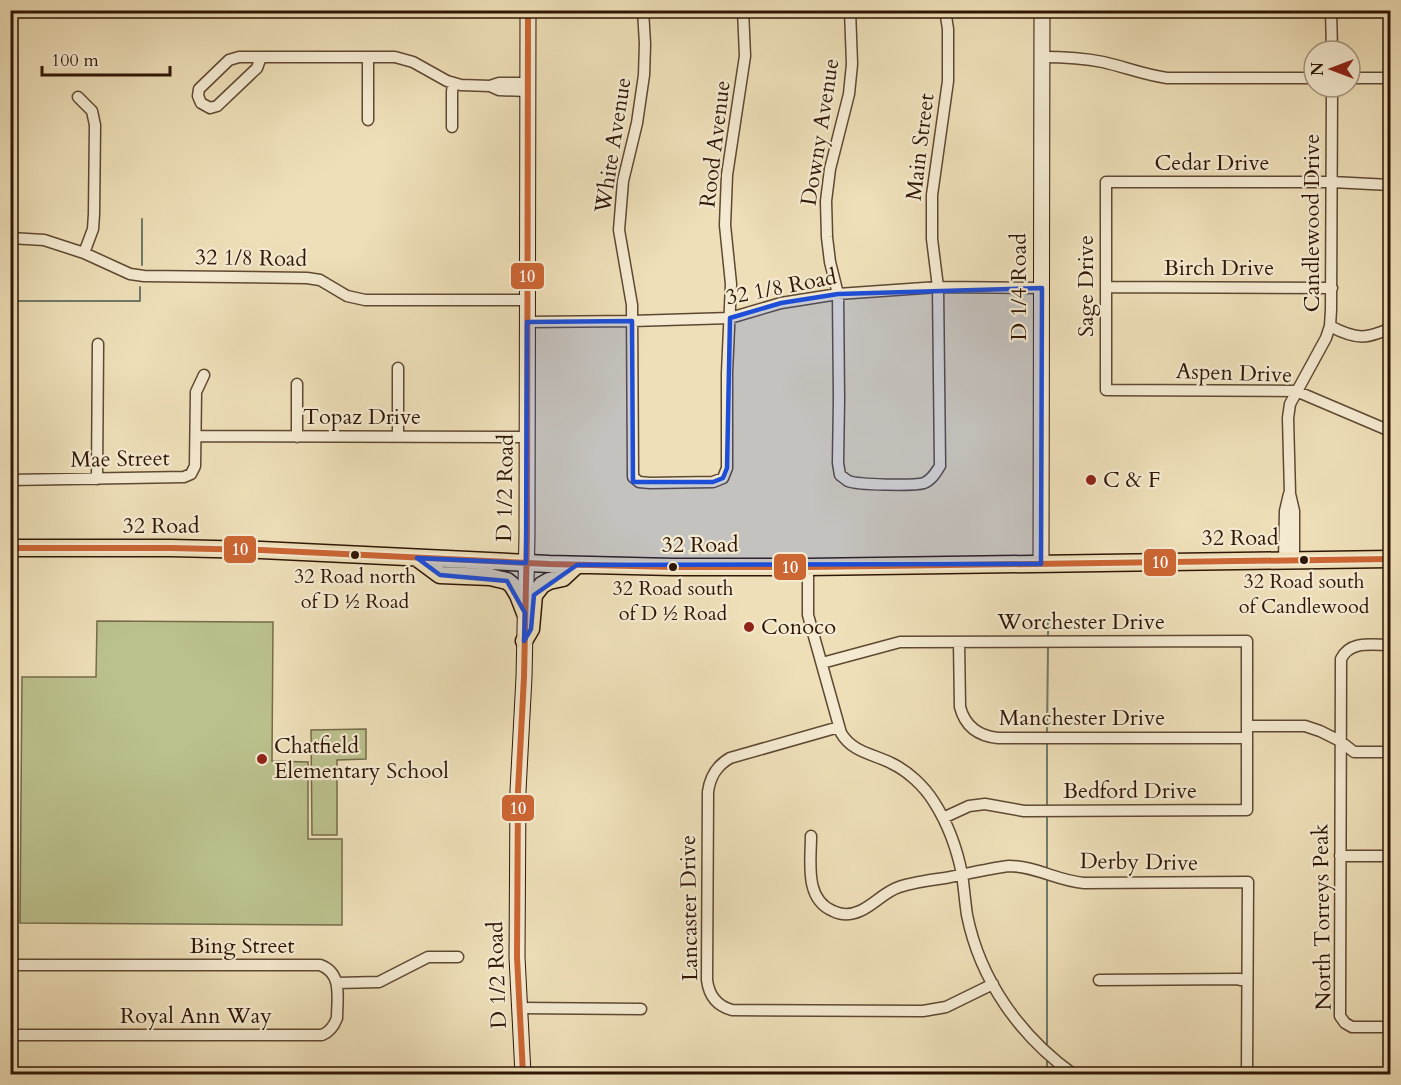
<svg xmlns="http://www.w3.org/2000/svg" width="1401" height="1085" viewBox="0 0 1401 1085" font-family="Cardo,serif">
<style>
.green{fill:#bbc18d;stroke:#756c4a;stroke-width:1.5}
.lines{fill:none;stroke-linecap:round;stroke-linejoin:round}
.stream{stroke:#6f7a69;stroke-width:2}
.street-casing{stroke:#5f4832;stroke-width:13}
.secondary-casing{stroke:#2f1606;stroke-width:17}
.primary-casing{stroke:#2f1606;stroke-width:19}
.street{stroke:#f4ead1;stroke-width:10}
.secondary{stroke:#f4ead1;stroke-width:15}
.primary{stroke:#eedfb8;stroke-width:16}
.bus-1-casing{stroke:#f4ead1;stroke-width:10}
.bus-1{stroke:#c63;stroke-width:6}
.marked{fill:#1d4ed8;fill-opacity:0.2;stroke:#1d4ed8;stroke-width:4.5;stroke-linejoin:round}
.poi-dot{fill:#8f2418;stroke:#f4ead1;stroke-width:2}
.bus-dot{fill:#2f1606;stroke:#f4ead1;stroke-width:2}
.labels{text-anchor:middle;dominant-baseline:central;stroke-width:4.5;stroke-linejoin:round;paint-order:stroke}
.bus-label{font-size:20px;fill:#2f1606;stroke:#f4ead1}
.street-label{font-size:22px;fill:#2f1606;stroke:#f4ead1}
.poi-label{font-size:22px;fill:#2f1606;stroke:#f4ead1;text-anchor:start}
.line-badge{stroke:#f4ead1;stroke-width:2}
.badge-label{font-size:16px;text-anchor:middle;font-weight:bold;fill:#fff}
</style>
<rect width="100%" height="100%" fill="#eedfb8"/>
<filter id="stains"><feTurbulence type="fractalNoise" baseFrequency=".00333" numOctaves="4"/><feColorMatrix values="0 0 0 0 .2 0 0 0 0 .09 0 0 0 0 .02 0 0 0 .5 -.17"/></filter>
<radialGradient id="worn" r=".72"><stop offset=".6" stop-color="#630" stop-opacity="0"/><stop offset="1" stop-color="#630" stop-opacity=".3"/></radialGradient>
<path class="green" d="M97,621L273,622L272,761L308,762V839H342V925L20,923L22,677H96Z
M366,729V759L337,760V835H312L311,730Z"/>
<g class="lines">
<path class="stream" d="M142,265V219
M14,301H140V287
M1048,637V619
M1047,733L1048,646
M1047,808V742
M1047,871V814
M1047,1048V877
M1047,1074V1057"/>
<g class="street-casing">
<path id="street" d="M643,10L645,44L644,75L637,123L623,181L619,230L632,305L633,477L639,482L650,483L713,482L723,478L727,468V373L731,284L725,225L727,175L745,56L743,10
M850,10L852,64L849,94L830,169L826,201L827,237L830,262L838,294L839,399L838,463L840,475C843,477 845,479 848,481C858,485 914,486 924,483C932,480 936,472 940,466L938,287L932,239V195L948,81V29L945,10
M1331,10L1332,51
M261,57L257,68L217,106L210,108L201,103L198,96L199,89L229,60L239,57H395L413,62L447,81L461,85L490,86L499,83H528
M1042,57C1062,57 1083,58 1103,62C1125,67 1145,75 1167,78H1314
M1350,78H1390
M490,86L499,90L528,91
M78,97L92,111L95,125L94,214L93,229L84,253
M368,120V57
M452,127V92L453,83
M1390,185L1332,182H1106V390L1296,391L1390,431
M10,238L44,240L84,253L130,274L144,276L307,278L320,280L347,296L365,300H527
M1106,287L1332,288
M527,322L632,321L730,318L781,303L838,294L938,287L1042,288
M1330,326C1341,332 1355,338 1367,336C1375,335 1383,331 1390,329
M297,384V437
M196,436L528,437
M398,437V368
M97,479L98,344
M10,480L184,477L191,474L195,466L196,392L204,375
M1284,561L1285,511L1289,494
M1294,561V511L1290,494L1288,418L1290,404L1326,338L1330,326L1331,310L1332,87
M808,567V615L841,733C852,752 873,754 891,763C908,771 924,786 934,802C948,824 957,849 962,874C964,888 965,902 967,915C980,980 1020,1036 1073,1074
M959,642L960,707C965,726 978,736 998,738H1247
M1390,645C1373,645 1350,640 1341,659L1340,1016L1345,1023L1352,1027H1390
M822,663L900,642L1247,641V810L1024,811L985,804L969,806L943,818
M1247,726H1305L1320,731L1340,741L1354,752H1390
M839,727L730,758C716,766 710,777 708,792L707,980C709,996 717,1006 732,1010L923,1011L946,1007L993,984
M811,836C811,861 804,899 833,911C841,915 851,915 860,911C874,905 884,892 899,887C914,882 930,880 945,878C966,874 987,869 1009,866C1035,866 1058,881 1084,883L1248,882L1247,1074
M1340,856H1390
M10,965H320C343,973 337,998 337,1018C334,1026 330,1032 322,1035H10
M1099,980L1240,979V980H1247
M337,983L379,982L428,957H458
M520,1008L641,1009"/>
</g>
<g class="secondary-casing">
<path id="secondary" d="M1041,564L1042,10
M523,1074L517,957L518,791L524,677L527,536L528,10"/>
</g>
<g class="primary-casing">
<path id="primary" d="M10,548H171L261,550L549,564L673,567H808L1390,559
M417,558L440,575L490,577L507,581L512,585L518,595L525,613
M524,641L531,629L534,595L542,585L549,581L563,578L577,565"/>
</g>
<use href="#street" class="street"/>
<use href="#secondary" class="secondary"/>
<use href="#primary" class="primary"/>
<g class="bus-1-casing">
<path id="bus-1" d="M10,548H171L261,550L549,564L673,567H808L1390,559
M523,1074L517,957L518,791L524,677L527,536L528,10"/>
</g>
<use href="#bus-1" class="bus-1"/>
</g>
<path class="marked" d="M1042,288L1041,564L577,565L534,595L531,629L524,641L525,613L507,581L440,575L417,558L526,563L527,322L632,321L633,482H713L723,478L727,468L730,318L781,303L838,294Z"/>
<g class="poi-dot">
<circle cx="1091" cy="480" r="6"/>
<circle cx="749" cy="627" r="6"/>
<circle cx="262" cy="759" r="6"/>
</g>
<g class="bus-dot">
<circle cx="355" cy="555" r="5"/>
<circle cx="1304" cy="560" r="5"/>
<circle cx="673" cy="567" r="5"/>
</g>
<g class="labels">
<g class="bus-label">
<text x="355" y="576">32 Road north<tspan x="355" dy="25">of D ½ Road</tspan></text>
<text x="1304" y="581">32 Road south<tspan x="1304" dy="25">of Candlewood</tspan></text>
<text x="673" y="588">32 Road south<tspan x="673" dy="25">of D ½ Road</tspan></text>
</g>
<g class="street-label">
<text transform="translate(820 132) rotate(-81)">Downy Avenue</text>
<text transform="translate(715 144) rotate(-83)">Rood Avenue</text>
<text transform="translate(613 145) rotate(-81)">White Avenue</text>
<text transform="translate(920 147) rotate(-83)">Main Street</text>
<text x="1212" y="163">Cedar Drive</text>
<text transform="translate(1312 223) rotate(-90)">Candlewood Drive</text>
<text transform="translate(251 258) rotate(1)">32 1/8 Road</text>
<text x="1219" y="268">Birch Drive</text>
<text transform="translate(1086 286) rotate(-90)">Sage Drive</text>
<text transform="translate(781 287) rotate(-11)">32 1/8 Road</text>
<text transform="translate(1019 287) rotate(-90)">D 1/4 Road</text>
<text transform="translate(1234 373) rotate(2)">Aspen Drive</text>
<text x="362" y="417">Topaz Drive</text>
<text transform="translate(120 459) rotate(-1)">Mae Street</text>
<text transform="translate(505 488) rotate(-89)">D 1/2 Road</text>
<text x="161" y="526">32 Road</text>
<text x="1240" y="538">32 Road</text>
<text x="700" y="545">32 Road</text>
<text x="1081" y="622">Worchester Drive</text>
<text x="1082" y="718">Manchester Drive</text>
<text x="1130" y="791">Bedford Drive</text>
<text transform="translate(1139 862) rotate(1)">Derby Drive</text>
<text transform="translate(689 908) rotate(-91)">Lancaster Drive</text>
<text transform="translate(1322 917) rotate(-91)">North Torreys Peak</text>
<text x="242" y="946">Bing Street</text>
<text transform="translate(497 975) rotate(-92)">D 1/2 Road</text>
<text x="196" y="1016">Royal Ann Way</text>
</g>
<g class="poi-label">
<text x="1103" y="480">C &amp; F</text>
<text x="761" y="627">Conoco</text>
<text x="274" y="746">Chatfield<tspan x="274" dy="25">Elementary School</tspan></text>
</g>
</g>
<g class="line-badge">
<rect x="510" y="262" width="35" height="28" rx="6" fill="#c63"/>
<rect x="223" y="535" width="34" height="29" rx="6" fill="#c63"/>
<rect x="1143" y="548" width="34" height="29" rx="6" fill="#c63"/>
<rect x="773" y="553" width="34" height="28" rx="6" fill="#c63"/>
<rect x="501" y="794" width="34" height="28" rx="6" fill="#c63"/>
</g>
<g class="badge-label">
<text x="527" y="282">10</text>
<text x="240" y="555">10</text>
<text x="1160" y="568">10</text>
<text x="790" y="573">10</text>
<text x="518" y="814">10</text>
</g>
<rect width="1401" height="1085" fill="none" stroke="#eedfb8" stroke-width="36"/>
<rect x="12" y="12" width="1377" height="1061" fill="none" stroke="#2f1606" stroke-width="3"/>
<rect x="18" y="18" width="1365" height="1049" fill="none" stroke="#2f1606" stroke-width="1.5"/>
<g transform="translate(1332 69) rotate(270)"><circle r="28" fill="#f4ead1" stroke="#a59580" stroke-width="1.5"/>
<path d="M0-4.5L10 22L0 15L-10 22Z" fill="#8f2418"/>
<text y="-9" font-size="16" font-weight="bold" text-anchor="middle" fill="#2f1606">N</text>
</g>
<path d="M42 66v9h128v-9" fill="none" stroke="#2f1606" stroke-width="3"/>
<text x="51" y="66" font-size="18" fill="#2f1606" stroke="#f4ead1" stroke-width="4.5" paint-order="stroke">100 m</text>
<rect width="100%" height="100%" filter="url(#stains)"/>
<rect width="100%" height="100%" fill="url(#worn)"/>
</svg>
